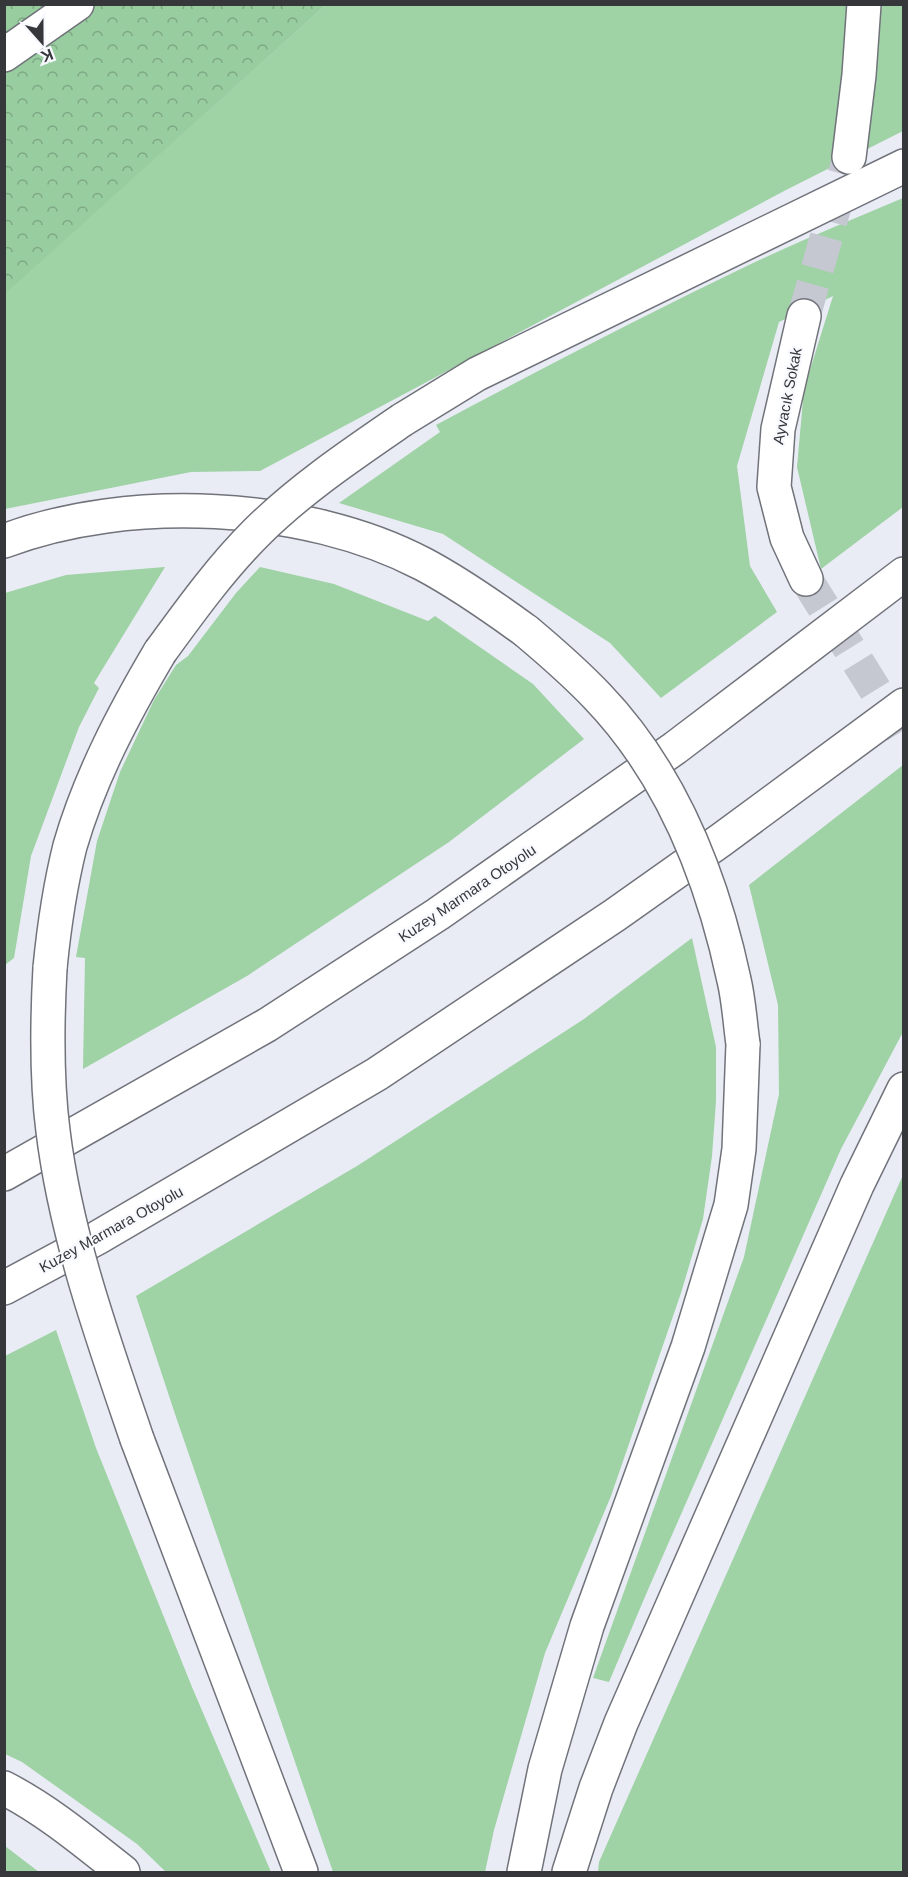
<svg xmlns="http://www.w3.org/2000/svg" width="908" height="1877" viewBox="0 0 908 1877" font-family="Arial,sans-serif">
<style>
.grass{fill:#9fd2a5}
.forest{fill:url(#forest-crowns)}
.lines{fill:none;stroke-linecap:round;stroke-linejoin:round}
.minor-tunnel{stroke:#c5c8d0;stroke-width:33;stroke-dasharray:33 16;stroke-linecap:butt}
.minor-casing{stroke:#71737b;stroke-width:36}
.major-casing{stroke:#71737b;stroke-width:36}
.highway-casing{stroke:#71737b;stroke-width:36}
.minor{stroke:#fff;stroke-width:33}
.major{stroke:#fff;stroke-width:33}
.highway{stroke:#fff;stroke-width:33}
.highway-bridge-casing{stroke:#71737b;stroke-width:36;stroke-linecap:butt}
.highway-bridge{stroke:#fff;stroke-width:33}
.labels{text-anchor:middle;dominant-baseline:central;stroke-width:4.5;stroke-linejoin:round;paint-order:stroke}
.street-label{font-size:15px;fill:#36373a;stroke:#f8f9ff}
</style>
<defs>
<pattern id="forest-crowns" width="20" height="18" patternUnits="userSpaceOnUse" patternTransform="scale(1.5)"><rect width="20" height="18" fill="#98ce9f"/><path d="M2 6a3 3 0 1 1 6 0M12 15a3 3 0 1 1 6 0" fill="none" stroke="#7da883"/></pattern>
</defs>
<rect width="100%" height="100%" fill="#e9ecf5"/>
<path class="grass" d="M326,5H903V131L786,190L260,471L191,472L5,509L4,294Z
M903,198V507L821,569L797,467L804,389L833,296L779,322L737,466L750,566L777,612L661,698L610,643L443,534L339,503L440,432L436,425C541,369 646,314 753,263C802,240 853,219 903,198Z
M165,567L94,683L99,688L79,727L31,856L14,958L5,965V593L66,575Z
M260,567L334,584L428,621L435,616L533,684L584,739L449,842L247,976L83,1069L85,958L76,957L97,841L120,772L154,700L176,665L188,656L236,593Z
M903,765V1032L841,1149L647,1592L609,1682L593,1678L744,1257L779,1094L778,1005L749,885Z
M692,938L716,1047V1101L712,1156L703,1219L681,1293L611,1496L545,1653L494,1830L485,1872H333L176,1417L136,1296L357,1166L584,1019Z
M903,1175V1872H598L599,1862Z
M56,1330L96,1448L192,1687L271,1872H166L137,1844L22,1762L5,1754V1356Z
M4,1846H5L39,1872H5Z"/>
<path class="forest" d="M5,5H326L5,294Z"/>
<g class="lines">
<path class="minor-tunnel" d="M804,316L849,157
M806,579L904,736"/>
<g class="minor-casing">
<path id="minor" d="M849,157L859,75L864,4
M804,316L778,429L774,487L787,538L806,579"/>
</g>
<g class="major-casing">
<path id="major" d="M4,55L77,4"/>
</g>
<g class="highway-casing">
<path id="highway" d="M402,420L477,374L904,166
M4,541C128,494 305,502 423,564C459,583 493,607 526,631
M50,968C54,927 60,886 70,846C90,777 124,713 160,652
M4,1174L267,1025L438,914L675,748L904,574
M4,1288L97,1238L377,1074L615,915L721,840L904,705
M137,1439L301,1872
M4,1788C47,1810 85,1842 123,1872
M524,1872L545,1769L587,1626L688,1347L731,1205L739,1149L743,1044
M569,1872L596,1788L621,1723L857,1185L904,1089"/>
</g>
<use href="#minor" class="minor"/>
<use href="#major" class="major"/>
<use href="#highway" class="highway"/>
<g class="highway-bridge-casing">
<path id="highway-bridge" d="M526,631C551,652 575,673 597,696C671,773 712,877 734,980C739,1001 740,1023 743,1044
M160,652C190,611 220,569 256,533C299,490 351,455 402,420
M50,968C47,1023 46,1077 53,1131C66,1237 103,1339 137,1439"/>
</g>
<use href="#highway-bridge" class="highway-bridge"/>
</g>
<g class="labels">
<g class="street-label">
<text transform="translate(787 396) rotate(-79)">Ayvacık Sokak</text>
<text transform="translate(467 893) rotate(-34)">Kuzey Marmara Otoyolu</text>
<text transform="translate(111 1229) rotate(-29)">Kuzey Marmara Otoyolu</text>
</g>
</g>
<rect width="908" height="1877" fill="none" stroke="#36373a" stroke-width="12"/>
<g transform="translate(42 42) rotate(159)" stroke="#f8f9ff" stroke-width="4.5" paint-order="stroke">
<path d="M0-4.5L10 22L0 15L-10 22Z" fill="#36373a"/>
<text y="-9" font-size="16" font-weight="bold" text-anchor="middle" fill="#36373a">K</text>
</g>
</svg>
